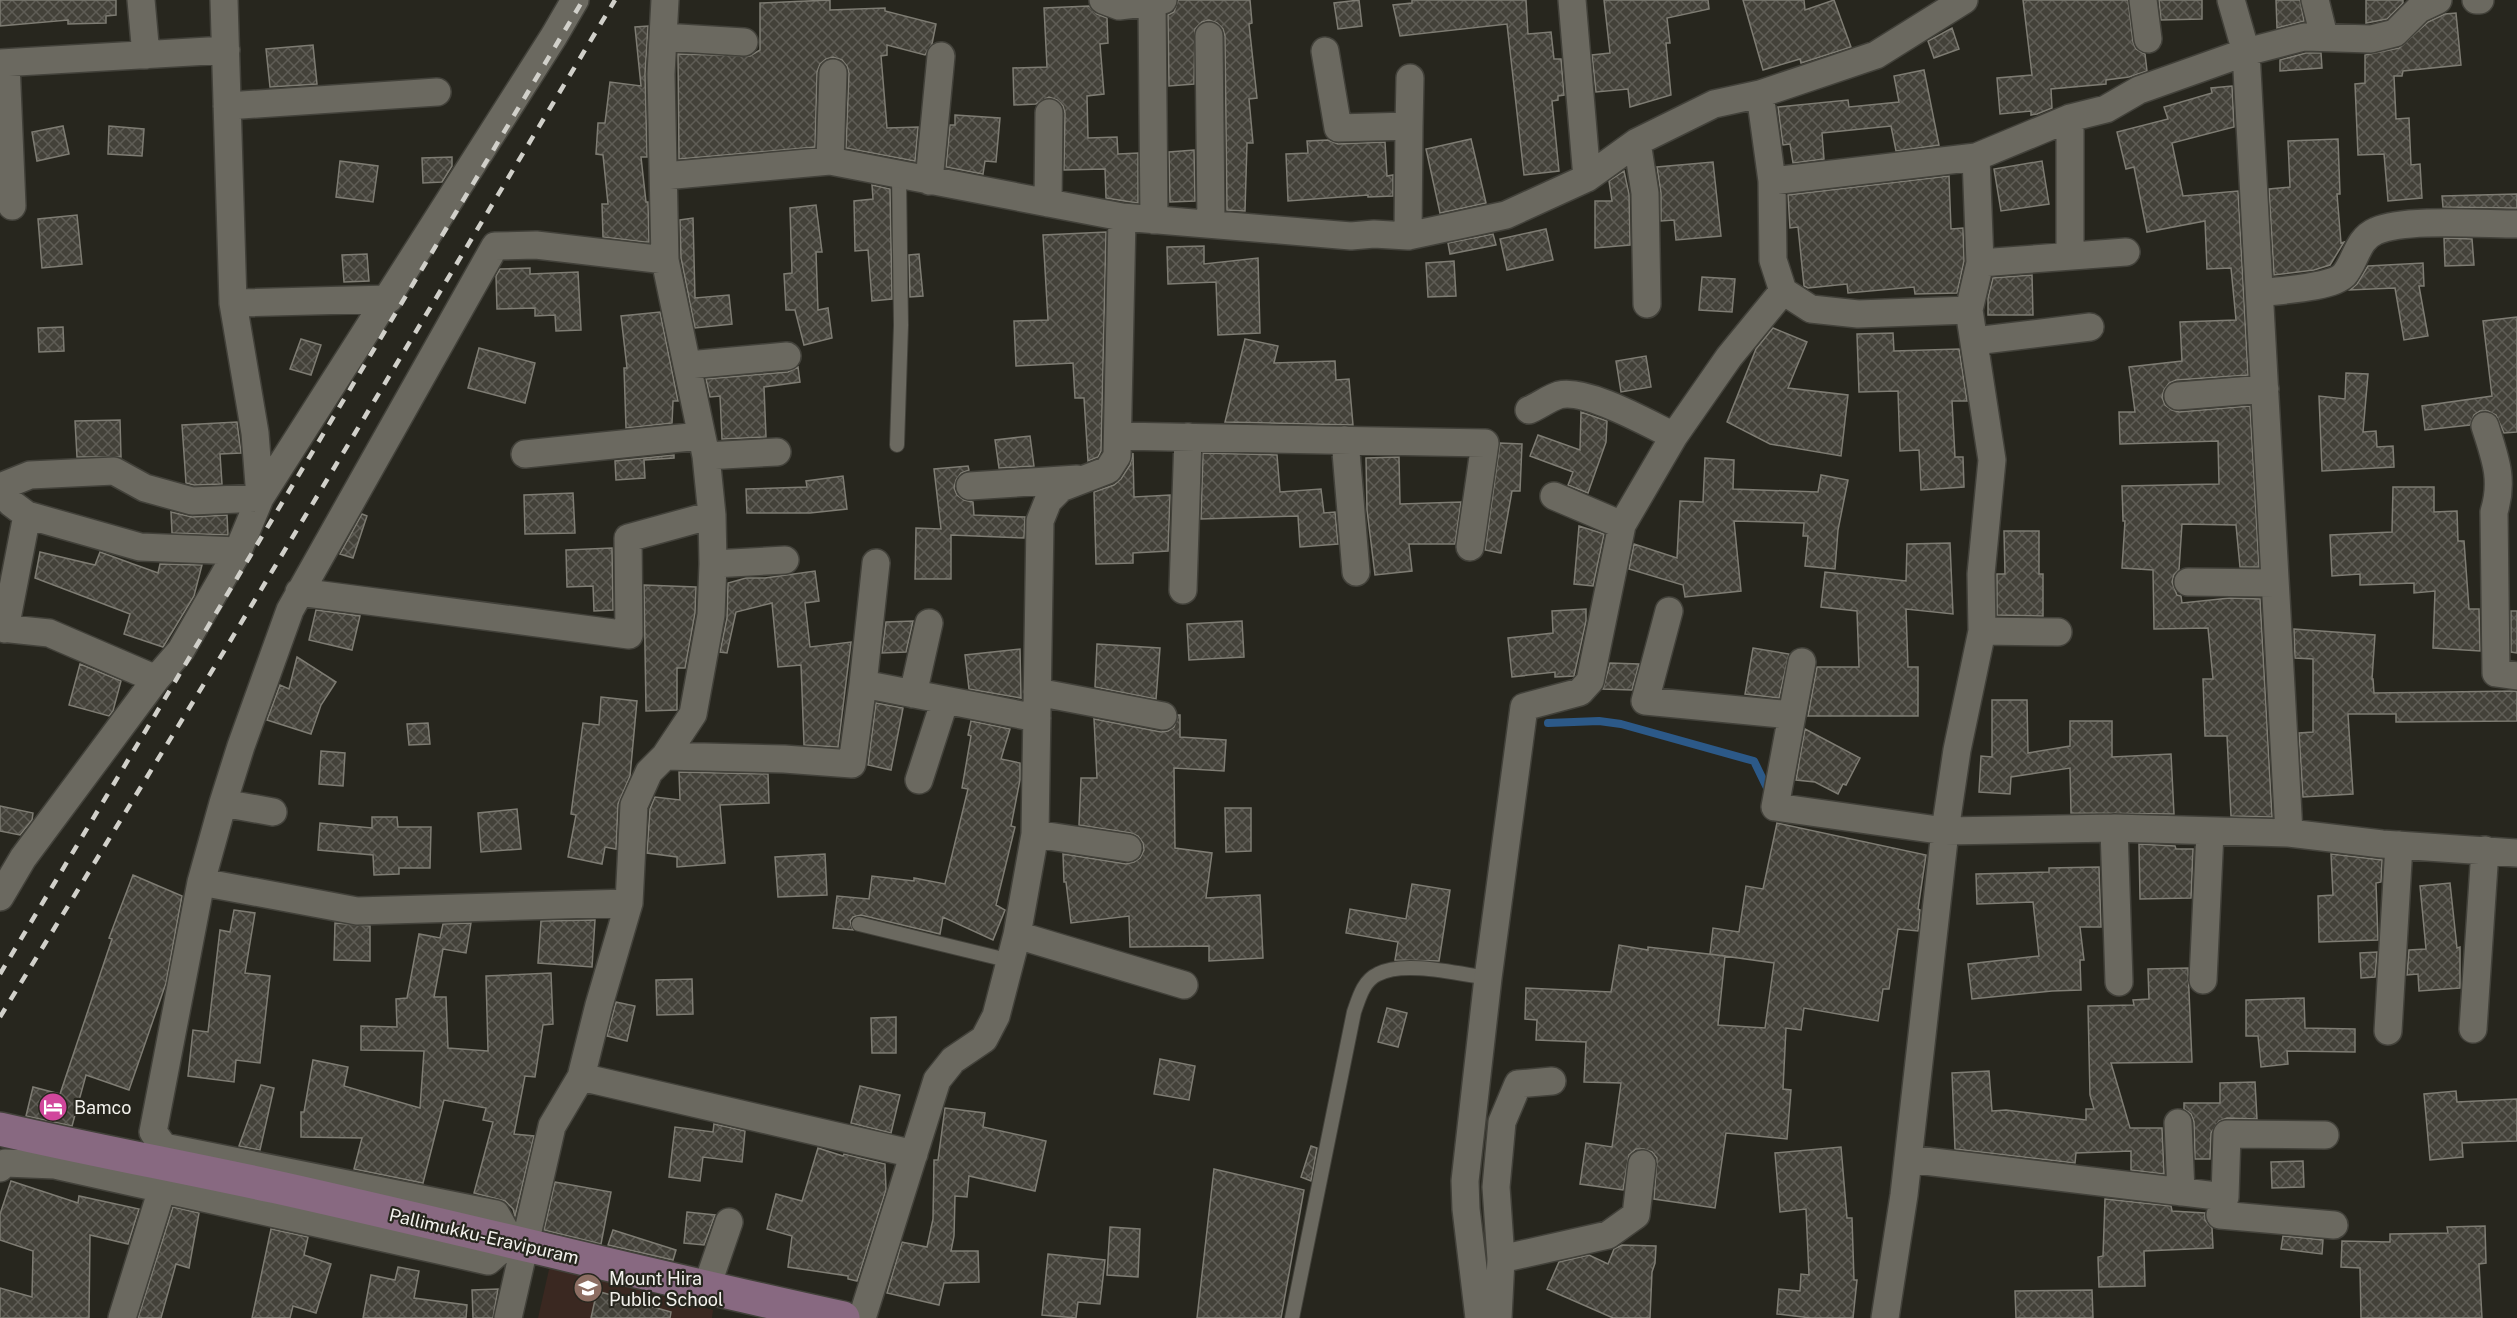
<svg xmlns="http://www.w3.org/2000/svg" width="2517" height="1318" viewBox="0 0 2517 1318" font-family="'Public Sans',sans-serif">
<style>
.education{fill:#3a2821}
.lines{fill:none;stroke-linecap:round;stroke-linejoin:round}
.stream{stroke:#2c5988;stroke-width:8}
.building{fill:url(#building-cross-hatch);stroke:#7e7c73;stroke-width:1.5}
.lane-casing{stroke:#42413a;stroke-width:16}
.street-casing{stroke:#42413a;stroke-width:30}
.secondary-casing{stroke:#42413a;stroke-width:36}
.lane{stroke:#6b6960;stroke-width:14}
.street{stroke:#6b6960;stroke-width:27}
.secondary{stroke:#886981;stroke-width:33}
.rail{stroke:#d1d0ca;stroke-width:4.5;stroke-dasharray:10 10;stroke-linecap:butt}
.labels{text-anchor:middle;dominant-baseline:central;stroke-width:4.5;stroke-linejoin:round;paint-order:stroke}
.poi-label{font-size:18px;fill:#f3f2ed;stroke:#27261e;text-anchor:start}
.street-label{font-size:18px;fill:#f3f2ed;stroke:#27261e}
</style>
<defs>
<pattern id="building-cross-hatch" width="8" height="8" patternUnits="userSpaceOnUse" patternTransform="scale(1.5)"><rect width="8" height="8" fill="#434139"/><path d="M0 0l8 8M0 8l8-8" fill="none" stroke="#5f5d56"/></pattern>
</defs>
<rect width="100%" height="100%" fill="#27261e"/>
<path class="education" d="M550,1265L713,1310L712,1318H538Z"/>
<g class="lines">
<path class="stream" d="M1548,723L1599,721L1621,724L1754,761L1770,794"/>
</g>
<path class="building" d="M0,0H116V15L106,16V23L68,24V20L0,26Z
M830,0V10L885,8V11L936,24L932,44L925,55L887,45V55L881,56L887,128L918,127L915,161L846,148L849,73L847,66L842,60L833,57L826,59L820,64L817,72L815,147L679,159L678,54L750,56L760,50V3Z
M1178,0H1250L1252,23L1249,24L1257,98L1249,99L1253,143H1247L1245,211L1227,210L1225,36L1223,29L1217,23L1209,20L1202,22L1195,29L1194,84L1169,86L1168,15L1174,12Z
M1359,0L1362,26L1338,29L1334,3Z
M1412,0H1526L1528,34L1551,32L1554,59H1561L1564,95L1558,96V100L1552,101L1559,171L1524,175L1507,24L1400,36L1393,5L1412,3Z
M1604,0H1708L1709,9L1667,18L1670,43H1666L1671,95L1630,107L1628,89L1596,92L1592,55L1610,53Z
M1743,0H1804L1805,10L1834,0L1851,47L1801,63L1800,59L1763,70Z
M2023,0H2128L2133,42L2136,49L2145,54L2147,71L2129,77L2106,80V84L2051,89L2052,108L2037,114L2031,115V111L2000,114L1997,78L2032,75Z
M2159,0H2202V19L2161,20Z
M2276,0H2300L2304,21L2277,28Z
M2366,0H2403V3L2387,19L2366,23Z
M1089,6L1097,14L1107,18L1108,43L1100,44L1104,94L1087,96L1088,138L1117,137L1118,154L1138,153V203L1106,198L1105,169L1064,170L1065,113L1063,106L1057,100L1049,97L1036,104L1014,105L1013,68L1047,67L1044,8Z
M2456,13L2461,65L2403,71L2402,76H2394L2396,119L2409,118L2411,165L2420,164L2422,198L2388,201L2384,154L2358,155L2355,84L2365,83V55L2399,48L2428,22L2445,14Z
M648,26L645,74L647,157H641L646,202H648L649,242H645L603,237L602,204H608L603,155L596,154L598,123H605L610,82L641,86L635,27Z
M1952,28L1959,49L1934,58L1928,41Z
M313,45L317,84L270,87L266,49Z
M2306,53H2321L2322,68L2280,71V60Z
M1924,70L1939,145L1896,151L1891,126L1822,133L1824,159L1793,163L1790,144L1783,145L1778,107L1848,100L1849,107L1899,102L1894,76Z
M2232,86L2234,127L2172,143L2183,196L2238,191L2248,375L2176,380L2169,383L2164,390L2162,397L2165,405L2172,410L2179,412L2250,406L2259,567H2240L2236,525L2182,524L2179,570L2174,575L2172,582L2177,595L2181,596L2182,603L2230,598L2260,599L2272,817L2231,816L2227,736H2205L2203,679H2213L2208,628L2154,629L2153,570L2122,568L2125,521H2123L2122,486L2219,484L2218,441L2120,444L2119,412H2135L2129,367L2182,361L2180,322L2236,320L2231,268L2207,269L2205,221L2147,232L2134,167L2126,169L2117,132L2168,119L2164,107L2212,93L2211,88Z
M955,115L1000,118L996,162L985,161L983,174L946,167L950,125H955Z
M63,126L69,154L37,161L32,132Z
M109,126L144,129L142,156L108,154Z
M1471,139L1486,203L1440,213L1426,149Z
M2338,139L2340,194H2337L2341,243L2344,242L2330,265L2314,270L2274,275L2269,189L2290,187L2288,141Z
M1328,140L1338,144L1385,142L1387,176L1393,175V196L1368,197V195L1288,201L1286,154L1308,153L1307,141Z
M1194,150L1195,201L1170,202L1169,152Z
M452,157V166L442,182L423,183L422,158Z
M340,161L378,166L373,202L336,197Z
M2042,161L2049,204L2001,211L1994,169Z
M1713,162L1721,236L1676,240L1674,220L1661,221V193L1657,167Z
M1624,171L1629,194L1630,245L1595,248V201H1612L1609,181Z
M1949,176L1951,229L1963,228L1964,261L1957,293L1915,294L1914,287L1848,293L1847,284L1808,288L1804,286L1798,227L1790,228L1788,195Z
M872,185L890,189L892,299L872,301L868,250L855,251L854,201L873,199Z
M2517,194V208L2443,207L2442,196Z
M816,205L822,252H816L818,310L828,308L832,338L804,345L795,310H786L784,274L792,273L790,208Z
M77,215L82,264L42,268L38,219Z
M693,218L695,298L729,295L732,324L695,328L681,258L680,220Z
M1546,229L1553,260L1507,270L1500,239Z
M1106,232L1101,451L1098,457L1088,461L1084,398H1075L1073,363L1016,366L1014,321L1048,320L1043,235Z
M1493,234L1496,245L1450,254L1448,243Z
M2444,238L2472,239L2474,265L2445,266Z
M1204,246V264L1258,258L1260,333L1218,335L1216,282L1168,284L1167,247Z
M367,254L369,281L344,282L342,255Z
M919,254L923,296L910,297L909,255Z
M1454,261L1456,296L1428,297L1426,263Z
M2423,263L2424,286H2419L2428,336L2404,340L2395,288L2350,290L2357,284L2368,266Z
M530,268V274L578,272L581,330L556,331L555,315L535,316V308L497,309L496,276L500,269Z
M2032,275L2033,315H1988V298L1993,278Z
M1702,277L1735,279L1732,312L1699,310Z
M660,312L678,401H673L672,423L626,428L624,368H627L621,316Z
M2517,317V432L2504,433L2496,415L2488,411H2480L2474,415L2470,425L2425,430L2422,406L2492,396L2483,321Z
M63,327L64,351L39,352L38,328Z
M1773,328L1807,342L1788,388L1848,395L1841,456L1770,444L1727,422L1756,349Z
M1893,333L1894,351L1959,349L1967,401H1952L1955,457H1963L1964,487L1921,490L1919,450L1900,451L1898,391L1859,392L1857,334Z
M301,339L321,345L311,375L290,369Z
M1245,339L1278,346L1274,363L1335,361L1336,380L1349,379L1353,425L1225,422Z
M479,348L535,363L525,403L468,388Z
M1646,356L1651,387L1621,392L1616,361Z
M798,367L800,382L764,387L766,437L722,439L720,396L710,397L706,379L788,372Z
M2346,373L2368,374L2363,432L2376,431L2377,447L2393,446L2394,467L2322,471L2319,396L2345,399Z
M1581,412L1607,421L1606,442L1588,493L1568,485L1573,472L1530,456L1538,435L1580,450Z
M120,420L121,457H77L75,421Z
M237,422L241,453L220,454L222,484L194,485L186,483L182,425Z
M1030,436L1034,466L999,468L995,440Z
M1500,443L1522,444L1520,491H1512L1501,553L1485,550Z
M1133,453L1134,497L1170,495L1168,551L1133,553V563L1096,564L1094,492L1114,485L1121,479L1130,465Z
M1203,453L1277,455L1280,492L1321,489L1324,513L1335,512L1338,544L1300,547L1298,516L1201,519Z
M674,455V458L644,460L645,478L616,480L615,461Z
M1399,457L1400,504L1461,502L1455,544H1409L1412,571L1375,575L1367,510L1366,458Z
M1705,458L1734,460L1733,489L1818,492L1821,475L1848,480L1838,530L1835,569L1805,566L1808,536H1803L1804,523L1734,521L1741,591L1685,597L1683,585L1629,569L1634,544L1677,558L1680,501L1703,502Z
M968,466L969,470L961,473L956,480L954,488L957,495L964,500L973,502L974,515L1025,517L1024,538L951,535V579H915L916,528L941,529L934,469Z
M843,476L847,509L810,513H747L746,489L807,487L806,481Z
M2393,487H2434V512L2457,511L2458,541H2464L2469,609H2479L2480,651L2433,648L2435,591L2414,593V583L2360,585V574L2332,576L2330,535L2392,532Z
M573,493L575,533L525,534L524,495Z
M171,512L192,517L227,515L228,535L172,533Z
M362,514L367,516L353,558L340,554Z
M1579,526L1604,534L1593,586L1574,584Z
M2004,531H2039V574H2043V616L1997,615V574H2005Z
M1950,543L1953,614L1906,609L1908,667H1918V716H1808L1817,667H1859L1857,611L1821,607L1825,572L1906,581L1907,544Z
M612,548L613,610L594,611L593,586L567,587L566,550Z
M40,552L95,565L100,552L158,573L160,564L202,565L194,596L163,647L124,634L130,614L35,578Z
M815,571L819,601L805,603L810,647L851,642L838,747L804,745L801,665L778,667L772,603L736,612L727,653L720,652L727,618L728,583L746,578H765Z
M644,585L696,587L695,613L685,668H677V710L646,711Z
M1586,609V621L1574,676L1555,677V672L1512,677L1508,638L1553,633L1552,611Z
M316,610L360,616L352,650L309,640Z
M2511,611H2517V653L2511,652Z
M913,621L906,652L882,653L886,622Z
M1242,621L1244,657L1189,660L1187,624Z
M2294,629L2375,635L2372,679H2373L2374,693L2517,691V721L2396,722V714H2348L2353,794L2303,797L2299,733L2313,732V659L2295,658Z
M1097,644L1160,648L1156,699L1095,687Z
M1753,648L1789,654L1779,698L1745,694Z
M1020,649L1021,698L969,689L965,655Z
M297,657L336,682L321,705L311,734L267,720L280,685L289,689Z
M1610,663L1639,664L1632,690L1603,689Z
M80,664L121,681L113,711L109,716L69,705Z
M601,697L637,701L630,776L618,804L616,849L605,847L602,864L568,857L576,815L571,814L583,723L599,725Z
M1992,700H2027L2028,753L2070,746V721H2112V757L2171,754L2174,814L2071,813L2070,768L2011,777L2010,794L1979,792L1981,756L1992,757Z
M876,703L903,708L891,770L868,765Z
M1178,715H1180V737L1226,740L1224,771L1174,768L1175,848L1212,853L1206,898L1260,895L1263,958L1209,961V946L1130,947L1129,916L1071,923L1066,882H1064L1063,854L1126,864L1134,862L1140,858L1144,850L1143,843L1138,836L1131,833L1079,825L1081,778H1097L1094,719L1161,732L1168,731L1174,727Z
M971,721L1010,729L1001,759L1020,763V780L1011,826L1015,827L996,905L1005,910L993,940L943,917L940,934L861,915L853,917L850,921L853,930L833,928L837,896L869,899L872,876L914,881V878L945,884L968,789L962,788L971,736L968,735Z
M428,723L430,744L409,745L407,724Z
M1805,729L1860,758L1846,785L1843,784L1838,794L1815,782L1796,780Z
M321,751L345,753L343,786L319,784Z
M679,772L768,774L769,803L720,805L725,863L677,867V857L647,853L650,809L655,797L680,800Z
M0,806L33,813L32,820L20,835L0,831Z
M1225,808H1251V851L1226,852Z
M517,809L521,849L481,852L478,813Z
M372,817H397L398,827H431L430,868H399V874L374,875L373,855L318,850L320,823L372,828Z
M1777,823L1926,855L1918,909L1920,910L1918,931L1898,929L1889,989H1883L1878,1021L1804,1008L1801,1030L1786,1028L1783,1089L1791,1090L1787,1139L1726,1133L1715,1208L1654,1199L1657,1158L1652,1152L1644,1149H1636L1629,1155L1623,1190L1580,1184L1586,1143L1612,1147L1621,1083L1584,1082L1586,1042L1536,1040L1537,1020L1525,1019L1526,988L1611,992L1619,945L1648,950V947L1725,956L1718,1025L1765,1028L1774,963L1710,954L1713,928L1739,932L1746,886L1763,889Z
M2139,844L2175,846L2176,849H2193L2191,898L2140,899Z
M825,854L827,895L778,897L775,857Z
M2331,854L2382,860L2381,882L2376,883L2378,940L2319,942L2318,896L2333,895Z
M2099,867L2101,927H2080L2084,960H2080L2081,990L2052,991L1972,999L1968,964L2039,956L2033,902L1977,904L1976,874L2049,872V868Z
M133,875L182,896L166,983L129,1090L86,1075L72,1126L26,1116L33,1087L60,1094L112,939L109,938Z
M2450,883L2457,948L2460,947V988L2419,991L2418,974L2407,975L2409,950L2426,949L2420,886Z
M1412,884L1450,890L1439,961L1395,960L1398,942L1346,933L1350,909L1406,919Z
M234,910L255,913L245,973L270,976L260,1063L236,1060L234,1082L188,1076L193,1030L208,1032L220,930L230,932Z
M595,920L592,967L538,963L541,921Z
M335,923L370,926V961L334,960Z
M471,923L466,953L443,949L434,997H446L448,1048L488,1051L486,976L551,973L553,1024L543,1025L535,1077L525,1076L514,1134L534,1136L515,1216L513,1209L505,1201L474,1193L493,1122L483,1120L486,1108L444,1100L423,1183L354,1169L362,1138L301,1137V1112H304L313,1060L348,1067L344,1086L420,1108L424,1051L361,1050V1026L397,1027L396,999L407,998L419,934L440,938L443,924Z
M2377,952L2375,977L2361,978L2360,953Z
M2188,968L2192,1062L2111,1063L2130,1128H2162L2164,1174L2131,1170V1151L2076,1153L2075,1163L1955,1149L1952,1073L1989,1071L1992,1111L2006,1110L2086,1120V1109H2094L2090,1095L2088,1006L2134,1005L2133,1000L2149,999L2148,969Z
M692,979L693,1014L657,1015L656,980Z
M2304,998L2305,1028L2355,1029V1052L2287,1051L2288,1064L2261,1067L2258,1036H2246V1000Z
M616,1002L635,1006L627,1041L607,1036Z
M1387,1008L1407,1013L1398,1047L1378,1042Z
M896,1017V1053H872L871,1018Z
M1160,1059L1195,1066L1189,1100L1154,1094Z
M2255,1082L2257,1119L2227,1118L2219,1121L2211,1133L2210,1159H2195L2194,1122L2191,1114L2184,1109V1103H2220V1083Z
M261,1085L274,1088L260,1150L239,1146Z
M860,1086L900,1095L891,1133L851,1123Z
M2456,1091L2457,1102L2517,1099V1141L2462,1143L2463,1157L2430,1160L2424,1094Z
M945,1108L985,1113L983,1127L1046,1141L1035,1191L969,1176L967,1197L955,1196L954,1236L951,1251H978L979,1282L944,1283L939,1305L887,1293L902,1242L927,1247L933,1219L934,1160H938Z
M714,1124L745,1131L742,1162L703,1157L700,1181L669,1177L675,1127L713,1132Z
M1311,1146L1317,1148L1311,1181L1301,1177Z
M1841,1147L1847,1218H1852L1854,1280H1857L1853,1318H1811L1777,1314L1779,1289L1800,1291L1801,1274L1809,1275L1806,1209L1780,1212L1775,1153Z
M818,1148L843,1156L844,1154L885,1164L886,1190L857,1281L848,1279V1276L788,1267L792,1236L767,1229L776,1194L802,1201Z
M2303,1161L2304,1187L2272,1188L2271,1162Z
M1214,1169L1304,1190L1281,1318H1197Z
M11,1181L78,1203L79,1196L139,1209L128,1244L90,1235L89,1318H0V1288L32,1297L33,1251L0,1240V1214Z
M555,1182L611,1192L601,1244L544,1230Z
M2105,1199L2171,1206L2172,1211L2205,1213V1220L2212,1228L2213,1248L2144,1251L2145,1286L2099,1287L2098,1257L2103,1256Z
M173,1207L199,1213L189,1268L176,1264L161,1318H138Z
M687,1212L715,1215L704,1245L684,1243Z
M2485,1226L2486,1263L2479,1264L2482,1318H2361L2360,1268L2341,1267L2342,1241L2390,1242V1234L2448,1233L2447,1227Z
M1110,1227L1140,1229L1138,1277L1107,1275Z
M271,1229L308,1237L304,1255L331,1264L316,1313L293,1306L290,1318H252Z
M613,1230L676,1250L673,1260L608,1245Z
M2283,1236L2323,1240L2322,1254L2281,1249Z
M1622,1245L1656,1246L1655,1263L1652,1272L1650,1318H1613L1547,1289L1559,1262L1589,1255L1608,1264L1614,1249Z
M1048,1254L1105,1260L1100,1304L1078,1302L1076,1318L1042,1315Z
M398,1267L419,1271L414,1298L467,1305L466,1318H363L371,1275L395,1280Z
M498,1289L493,1318H473L472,1290Z
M2092,1290L2093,1318H2016L2015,1291Z
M597,1291L671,1312L670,1318H591Z"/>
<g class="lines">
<g class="lane-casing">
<path id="lane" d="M897,445L901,325L899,175
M859,924L1011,961
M1292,1318L1354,1012C1359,998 1363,981 1378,974C1404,960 1459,974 1488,978"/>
</g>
<g class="street-casing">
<path id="street" d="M141,0L146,55
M1103,0L1119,6L1152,2
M1572,0L1587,178L1637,142L1714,104L1760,94L1772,181L1773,260L1783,291L1811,309L1858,314L1969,310L1992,460L1981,574L1982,631L1957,750L1945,831L1904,1195L1885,1318
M2143,0L2148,39
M2231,0L2246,52L2289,833
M2315,0L2324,36
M2476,0H2480
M1209,36L1211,224
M663,37L744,42
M1325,51L1338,128L1409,126L1408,236
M0,63L226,50
M6,63L12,206
M1760,94L1876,55L1964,0
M227,106L437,92
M1409,126L1410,78
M1637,142L1645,193L1647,304
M830,161L833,73
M664,176L830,161L1122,217L1351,236L1374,234L1408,236L1506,215L1587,178
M929,181L941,56
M1772,181L1976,157L2070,118L2106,109L2139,90L2246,52L2304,37L2371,39L2395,33L2419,9L2438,0
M1048,203L1049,113
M1154,220L1152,2L1163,0
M2070,255V118
M1980,263L2126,252
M2260,293C2279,290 2331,288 2344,275C2356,261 2357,239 2376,231C2405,218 2482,224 2517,224
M233,303L389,299
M1969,310L1980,263L1976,157
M1975,341L2090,327
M688,365L787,356
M2178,396L2265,389
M1529,410C1539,406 1549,398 1559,395C1586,388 1649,424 1674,436
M2485,426C2495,458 2504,479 2494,512L2496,673L2517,676
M1118,436L1485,443L1470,547
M1345,440L1356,572
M525,454L700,436
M706,456L777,452
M970,486L1077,479
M0,487L30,475L114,471L145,488L192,501L260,498L255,433L233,303L224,0
M0,489L11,503L27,515L140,547L238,551
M1554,496L1622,525
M876,563L863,684L1037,718
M713,564L785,560
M2188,582L2275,583
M1183,590L1188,437
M299,592L629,635L628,538L712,515
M1669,611L1645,701L1792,715L1775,807L1945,831L2114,828L2289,833L2382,844L2517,853
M0,628L49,633L156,679
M5,629L27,515
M1982,631L2058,632
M1037,692L1163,716
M913,694L929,623
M1792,715L1802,662
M665,756L784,759L852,764L863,684
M919,780L945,700
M223,803L201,882L357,911L629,903
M273,812L223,803L241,746L290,610L495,246L536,245L665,260
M2114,828L2119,982
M1035,834L1128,848
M0,897L23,858L156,679L181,650L238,551L260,498L554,36L575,0
M1017,935L1184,985
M2203,980L2210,832
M2473,1029L2485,850
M2388,1031L2399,845
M581,1077L914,1154
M2178,1123L2181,1192
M1908,1159L2225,1197L2220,1215L2334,1225
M0,1168L5,1163L55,1165L488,1261L511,1241L496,1214L164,1147L153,1132L201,882
M2225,1197L2227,1134L2325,1135
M1501,1259L1496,1187L1502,1122L1518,1084L1552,1081
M706,1289L729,1222
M122,1318L162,1189
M508,1318L552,1126L581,1077L599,1005L629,903L634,805L649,772L665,756L693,714L711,615L713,564L712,515L706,456L665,260L661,74L665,0
M862,1318L937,1080L953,1060L984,1039L996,1016L1017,935L1035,834L1040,521L1048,501L1061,488L1108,470L1117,456L1122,217
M1479,1318L1466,1209L1465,1181L1488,978L1524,707L1580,692L1590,681L1622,525L1674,436L1729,357L1783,291
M1498,1318L1501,1259L1608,1235L1636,1215L1642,1164"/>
</g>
<g class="secondary-casing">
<path id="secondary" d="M0,1129C92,1150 184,1167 276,1187C465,1229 653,1277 843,1318"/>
</g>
<use href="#lane" class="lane"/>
<use href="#street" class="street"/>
<use href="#secondary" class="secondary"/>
<path class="rail" d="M0,974L583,0
M0,1017L226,648L615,0"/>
</g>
<defs>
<g id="hotel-disc" transform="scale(1.5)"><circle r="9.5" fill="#d1479c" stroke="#27261e"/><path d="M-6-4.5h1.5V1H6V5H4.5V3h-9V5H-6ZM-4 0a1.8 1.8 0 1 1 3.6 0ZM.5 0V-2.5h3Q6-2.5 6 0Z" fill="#fff"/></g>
<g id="school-disc" transform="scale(1.5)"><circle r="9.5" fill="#8d6e63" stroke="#27261e"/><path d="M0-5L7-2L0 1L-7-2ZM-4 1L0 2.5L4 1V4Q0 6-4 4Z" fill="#fff"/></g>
</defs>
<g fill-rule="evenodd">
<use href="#hotel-disc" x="53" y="1107"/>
<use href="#school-disc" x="588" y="1288"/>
</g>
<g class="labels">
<g class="poi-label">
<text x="74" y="1107">Bamco</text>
<text x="609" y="1278">Mount Hira<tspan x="609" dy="21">Public School</tspan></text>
</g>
<g class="street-label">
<text transform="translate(484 1236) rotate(13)">Pallimukku-Eravipuram</text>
</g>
</g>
</svg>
